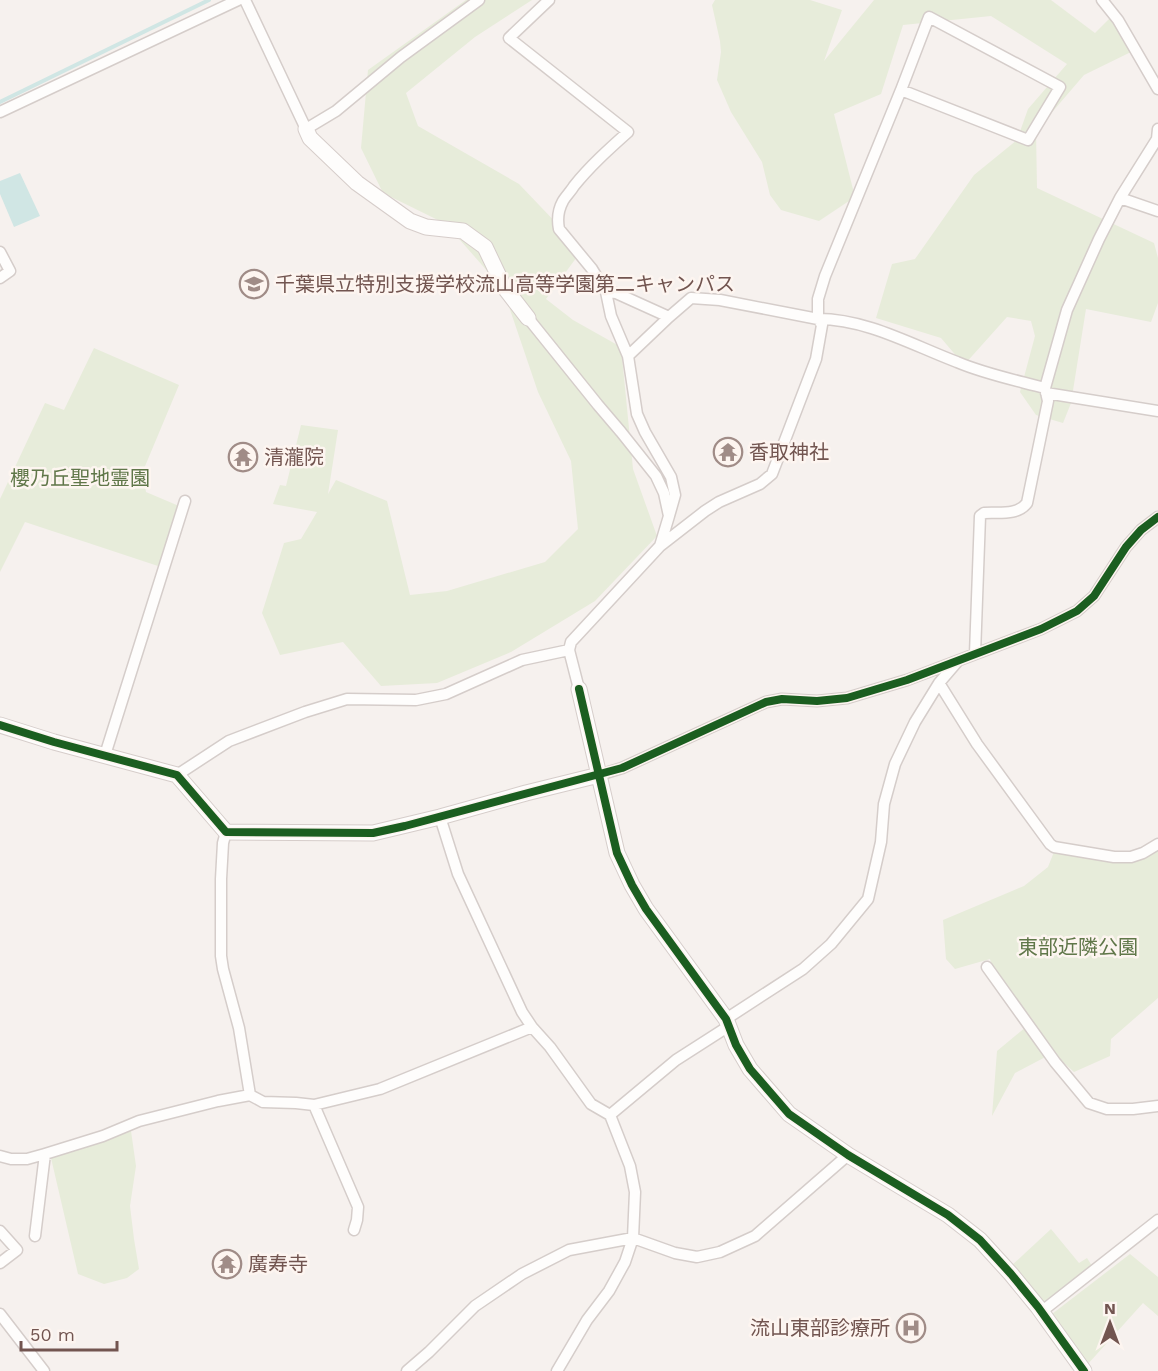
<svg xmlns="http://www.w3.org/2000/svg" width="1158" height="1371" viewBox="0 0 1158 1371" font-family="'Work Sans','Noto Sans JP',sans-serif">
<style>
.green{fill:#e7ecda}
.water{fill:#d0e6e4}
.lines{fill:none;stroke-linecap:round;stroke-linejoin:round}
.stream{stroke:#d0e6e4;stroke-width:4}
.street-casing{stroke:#d5cdca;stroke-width:13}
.secondary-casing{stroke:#d6cdca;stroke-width:17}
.street{stroke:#fefdfc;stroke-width:10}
.secondary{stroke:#fefdfc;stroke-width:15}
.cycleway-casing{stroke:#fdf5f0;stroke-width:11}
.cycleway{stroke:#1b5e20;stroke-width:8}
.labels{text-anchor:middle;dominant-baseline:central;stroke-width:5;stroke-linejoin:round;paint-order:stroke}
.poi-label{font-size:20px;fill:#725550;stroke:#fdf5f0;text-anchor:start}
.park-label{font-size:20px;fill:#607749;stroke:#fdf5f0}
</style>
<rect width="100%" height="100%" fill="#f6f1ee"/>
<path class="green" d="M466,0H532L475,37L406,93L418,126L519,184L582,250L546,299L573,320L621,347L633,469L657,536L595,601L511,652L437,683L381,686L343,642L280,655L262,613L284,543L301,539L317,512L273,504L280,485L286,486L301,425L338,430L328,494L336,480L387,501L410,595L447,591L545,562L578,529L571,461L538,392L503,289L446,224L383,193L361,148L368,70Z
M715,0H810L842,10L824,61L874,0H1051L1095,33L1111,17L1133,51L1084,75L1036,131L1037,188L1154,243L1158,258V303L1151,322L1086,309L1071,403L1063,423L1036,415L1020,392L1035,336L1031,321L1007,317L964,365L941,338L876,318L892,264L915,259L974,175L1017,140L1028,109L1067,64L991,16L903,25L881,94L834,114L855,197L819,221L781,210L770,195L762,162L731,112L717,80L721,52L720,41L712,5Z
M94,348L179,385L143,471L146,492L179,506L158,566L25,522L0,572V499L45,403L64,410Z
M1158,847V998L1111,1039L1110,1056L1074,1072L1053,1053L1015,1073L992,1116L997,1051L1032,1022L992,966L990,959L955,969L946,959L943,920L1024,886L1048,867L1054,852L1110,860Z
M131,1131L136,1166L130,1206L134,1239L139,1269L127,1278L104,1284L78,1274L51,1158Z
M1051,1229L1079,1263L1087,1258L1092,1266L1044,1304L1011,1266Z
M1130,1254L1158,1277V1316L1143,1303L1087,1365L1052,1314Z"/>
<path class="water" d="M20,173L40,216L14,227L0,194V181Z"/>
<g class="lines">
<path class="stream" d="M0,102L209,0"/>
<g class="street-casing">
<path id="street" d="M245,0L306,129L336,111L401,57L479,0
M549,0L509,38L628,132C609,149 590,166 574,186C571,191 566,196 563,201C558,210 557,219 559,229L592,269L606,292L611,316L628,356L637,414L645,432L671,477L675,495L669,516
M1102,0L1118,20L1158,89
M0,112L238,0
M1120,198L1158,211
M0,252L10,271L0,278
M606,292L616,293L669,317L691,298L720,300L818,319C867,319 912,345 957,362C985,374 1015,380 1045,388
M528,318L598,405L621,432L656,476L664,493L669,516L660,546L571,642L569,650L579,689
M628,356L669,317
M1046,393L1158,411
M660,546L705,511L719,502L760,484L772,474L816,359L822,325L818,319V299L825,276L901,90L1028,140L1060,87L929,17L901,90
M975,654L980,516L984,513C999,512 1017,516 1027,503L1048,401L1045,388L1067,310L1099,239L1120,198L1157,139L1158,129
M939,683L977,744L1050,844L1054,847L1114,857H1131L1143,853L1158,844
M105,755L185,501
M177,775L229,741L305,712L347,699L416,700L446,694L522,660L569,650
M599,775L622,768L766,702L782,699L817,701L847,698L907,680L1041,629L1077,611L1094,596L1126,547L1141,530L1158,517
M440,817L458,874L522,1012L532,1027L550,1047L591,1104L610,1115L630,1166L635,1192L633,1238L625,1262L609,1291L587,1320L557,1371
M226,832L223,843L221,879V956L223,969L239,1028L250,1095
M987,967L1055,1062L1089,1103L1107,1109H1133L1158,1106
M726,1019L803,969L831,944L868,899L881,842L884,804L895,764L915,722L939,683L957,662
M314,1105L358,1207L357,1220L354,1230
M610,1115L676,1060L729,1026
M0,1156L11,1159H27L45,1154L103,1136L139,1121L218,1101L250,1095L263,1102L296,1103L314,1105L380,1089L532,1027
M0,1231L17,1250L0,1263
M35,1236L45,1154
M1041,1312L1158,1220
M0,1314L44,1371
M407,1371L429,1352L475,1306L522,1274L569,1250L633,1238L675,1253L697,1257L720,1252L755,1236L848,1155"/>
</g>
<g class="secondary-casing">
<path id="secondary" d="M306,129L310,138L357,183L410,221L426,227L463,231L485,247L504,287L528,318
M579,689L617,853L632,885L646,909L726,1019L736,1045L750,1069L789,1114L848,1155L948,1215L980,1240L1011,1274L1038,1307L1084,1371
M0,725L54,742L177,775L226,832L373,833L440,817L526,793L599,775"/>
</g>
<use href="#street" class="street"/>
<use href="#secondary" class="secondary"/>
<g class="cycleway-casing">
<path id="cycleway" d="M579,689L617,853L632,885L646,909L726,1019L736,1045L750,1069L789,1114L848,1155L948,1215L980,1240L1011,1274L1038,1307L1084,1371
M0,725L54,742L177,775L226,832L373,833L405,826L622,768L766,702L782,699L817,701L847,698L907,680L1041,629L1077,611L1094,596L1126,547L1141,530L1158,517"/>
</g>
<use href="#cycleway" class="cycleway"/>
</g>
<defs>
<g id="school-ring" transform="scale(1.5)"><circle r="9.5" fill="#fdf5f0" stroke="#a08c87" stroke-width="1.5"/><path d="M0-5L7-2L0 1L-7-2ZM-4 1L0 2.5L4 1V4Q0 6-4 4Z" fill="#a08c87"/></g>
<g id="temple-ring" transform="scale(1.5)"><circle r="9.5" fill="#fdf5f0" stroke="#a08c87" stroke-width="1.5"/><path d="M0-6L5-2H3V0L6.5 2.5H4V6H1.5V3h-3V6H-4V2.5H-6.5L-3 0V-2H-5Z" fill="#a08c87"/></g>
<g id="hospital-ring" transform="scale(1.5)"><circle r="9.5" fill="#fdf5f0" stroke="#a08c87" stroke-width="1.5"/><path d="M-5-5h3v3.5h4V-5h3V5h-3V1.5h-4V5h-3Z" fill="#a08c87"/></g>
</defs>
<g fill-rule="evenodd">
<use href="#school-ring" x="254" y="284"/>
<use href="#temple-ring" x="728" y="452"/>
<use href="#temple-ring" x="243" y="457"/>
<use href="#temple-ring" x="227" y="1264"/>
<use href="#hospital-ring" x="911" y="1328"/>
</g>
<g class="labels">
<g class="poi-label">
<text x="275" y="284">千葉県立特別支援学校流山高等学園第二キャンパス</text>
<text x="749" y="452">香取神社</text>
<text x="264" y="457">清瀧院</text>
<text x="248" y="1264">廣寿寺</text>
<text x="890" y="1328" text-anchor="end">流山東部診療所</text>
</g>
<g class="park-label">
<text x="80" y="478">櫻乃丘聖地霊園</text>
<text x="1078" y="947">東部近隣公園</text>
</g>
</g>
<g transform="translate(1110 1323)" stroke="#fdf5f0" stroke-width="4.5" paint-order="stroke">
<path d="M0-4.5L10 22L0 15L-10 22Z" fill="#725550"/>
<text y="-9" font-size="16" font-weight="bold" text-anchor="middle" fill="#725550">N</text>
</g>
<path d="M21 1341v9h96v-9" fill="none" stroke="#725550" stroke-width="3"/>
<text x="30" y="1341" font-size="18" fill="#725550" stroke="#fdf5f0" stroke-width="4.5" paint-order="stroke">50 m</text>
</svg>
